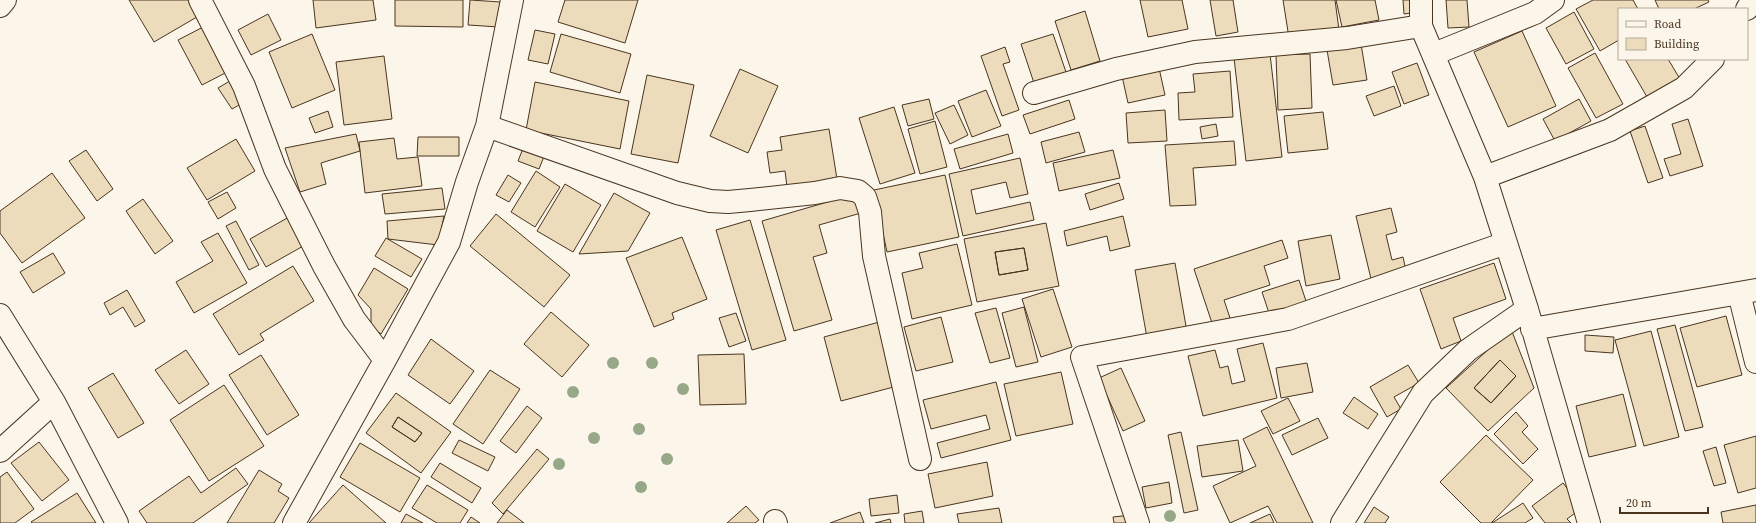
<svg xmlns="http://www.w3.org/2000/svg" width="1756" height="523" viewBox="0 0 1756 523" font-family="'Source Serif 4',serif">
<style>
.building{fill:#ecdcbc;stroke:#4a3520;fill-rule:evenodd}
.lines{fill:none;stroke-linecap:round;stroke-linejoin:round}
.street-casing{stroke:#4a3520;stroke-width:24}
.street{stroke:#fbf6e9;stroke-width:22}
.tree{fill:#96a887}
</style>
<rect width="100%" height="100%" fill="#fbf6e9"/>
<path class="building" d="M129,0H194L202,14L154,42Z
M313,0H373L376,20L316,28Z
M395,0H463V27L395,26Z
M470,0L501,2L499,27L468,25Z
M565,0H638L625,43L558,22Z
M1140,0H1182L1188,29L1148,37Z
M1210,0H1233L1238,32L1216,36Z
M1283,0H1335L1339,30L1289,38Z
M1336,0H1375L1379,20L1342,27Z
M1403,0H1417L1418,12L1404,14Z
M1446,0H1467L1469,27L1448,28Z
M1593,0H1633L1638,9H1619V40L1600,51L1576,9Z
M1655,0H1708L1709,2L1694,9H1659Z
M1085,11L1100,61L1071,70L1055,21Z
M1574,12L1594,49L1566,64L1546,28Z
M268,14L281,40L251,55L238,30Z
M207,25L231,70L202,85L178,40Z
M535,30L555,34L548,64L528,60Z
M1522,31L1556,106L1508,127L1474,52Z
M312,34L335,90L292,108L269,52Z
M561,34L631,54L620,93L550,72Z
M1053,34L1067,75L1035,86L1021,44Z
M1361,44L1367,80L1333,85L1327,50Z
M1005,47L1010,62L1003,64L1019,110L1002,116L981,56Z
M1595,53L1623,104L1596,118L1568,68Z
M1270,54L1282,157L1246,161L1234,58Z
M1310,54L1312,108L1278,110L1276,55Z
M384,56L392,119L344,125L336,62Z
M1625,59H1668L1680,79L1647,97Z
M1417,63L1429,95L1404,104L1392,72Z
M1159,68L1165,95L1128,103L1122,76Z
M740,69L778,86L748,153L710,136Z
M1230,71L1233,117L1179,120L1178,93L1195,92L1193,74Z
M647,75L694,85L678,163L631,154Z
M235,78L248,100L232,109L218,88Z
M535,82L629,101L620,149L526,130Z
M1394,86L1401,106L1374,116L1366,96Z
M986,90L1001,126L972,137L958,101Z
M929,99L934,119L908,126L902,105Z
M1579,99L1591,121L1555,141L1543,119Z
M1069,100L1075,119L1030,134L1023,115Z
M954,105L968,135L950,144L935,113Z
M894,107L915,173L880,184L859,118Z
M1165,110L1167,141L1128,143L1126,113Z
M328,111L333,127L315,133L309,118Z
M1323,112L1328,149L1288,153L1284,116Z
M1688,119L1703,166L1670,176L1664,159L1681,154L1672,124Z
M935,121L947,167L920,174L908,129Z
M1216,124L1218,136L1202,139L1200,127Z
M1645,126L1663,178L1648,183L1630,131Z
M829,129L837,179L787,187L785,171L770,173L767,152L782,150L780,137Z
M1079,132L1085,152L1046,163L1041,142Z
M356,134L360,151L321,163L326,184L300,192L285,148Z
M1008,134L1013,153L960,169L954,149Z
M418,137H459V156H417Z
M394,138L397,159L418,157L422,186L365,193L359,142Z
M236,139L255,171L207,200L187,168Z
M1234,141L1236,165L1193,168L1196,205L1170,206L1165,145Z
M524,146L545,154L539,169L518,161Z
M86,150L113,189L97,201L69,161Z
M1113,150L1120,178L1059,191L1053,163Z
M1020,158L1028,194L1010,198L1006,182L971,190L976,214L1030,202L1034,220L963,236L949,174Z
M536,171L560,187L535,227L511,212Z
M52,173L85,218L22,263L0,233V211Z
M508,175L521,183L509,202L496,195Z
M945,175L959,237L887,252L874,190Z
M1119,183L1124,199L1090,210L1085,194Z
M565,184L601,205L573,252L537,231Z
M442,188L445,209L385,214L382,194Z
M227,192L236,208L218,219L208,202Z
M614,193L650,213L628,251L579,254Z
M855,194L861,213L819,225L827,253L813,257L832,320L794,331L762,221Z
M143,199L173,241L155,254L126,211Z
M1391,208L1397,232L1386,235L1392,260L1403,257L1407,275L1372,283L1356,216Z
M496,214L570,275L544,307L470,246Z
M444,216L438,245L388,239L387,221Z
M1123,216L1130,246L1110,251L1107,236L1067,246L1064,231Z
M289,217L305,245L266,267L250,239Z
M750,220L786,340L752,350L716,230Z
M236,221L259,265L249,270L226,226Z
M1046,223L1059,286L977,302L964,239ZM1024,248L1028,270L999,275L995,252Z
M218,233L247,283L194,313L176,282L213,261L201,242Z
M1331,235L1340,279L1306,286L1298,241Z
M682,237L707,299L672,313L674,319L654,327L626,258Z
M386,238L422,259L411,277L375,256Z
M1282,240L1288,258L1264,266L1270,285L1224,300L1230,318L1212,323L1194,269Z
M957,244L972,305L912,319L902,273L923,268L919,253Z
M1024,248L1028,270L999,275L995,252Z
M53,253L65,273L33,293L20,272Z
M1175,263L1187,332L1147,338L1135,270Z
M1494,263L1506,299L1453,318L1461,341L1441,349L1420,289Z
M293,266L314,301L260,334L264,340L239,355L213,314Z
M374,268L408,289L381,334L371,327V309L358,295Z
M1299,280L1307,304L1270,316L1262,292Z
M1053,289L1072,347L1041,357L1022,299Z
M127,290L145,321L135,327L123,307L110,315L104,303Z
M1024,307L1038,362L1016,367L1002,313Z
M996,308L1010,358L990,363L975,313Z
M551,312L589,345L562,377L524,344Z
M736,313L746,341L729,347L719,318Z
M1726,316L1742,375L1697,387L1680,328Z
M941,317L953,362L916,371L904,327Z
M883,321L901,385L841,401L824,337Z
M1675,325L1703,427L1685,431L1657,329Z
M1511,329L1534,388L1488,431L1446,388ZM1500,360L1516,376L1491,403L1474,388Z
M1651,331L1679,437L1644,446L1615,340Z
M1585,335L1614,337L1613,353L1585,351Z
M431,339L474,371L450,404L408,375Z
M1263,343L1277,398L1203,416L1188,356L1215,350L1220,368L1228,366L1232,384L1245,381L1237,349Z
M186,350L209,384L179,404L155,370Z
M744,354L746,404L700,405L698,355Z
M261,355L299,415L267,435L229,375Z
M1500,360L1516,376L1491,403L1474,388Z
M1307,363L1313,392L1281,398L1276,368Z
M1408,365L1419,383L1394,397L1401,409L1387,417L1370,387Z
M1121,368L1145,421L1123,431L1099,378Z
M490,370L520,389L483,444L453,424Z
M1061,372L1073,424L1016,436L1004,384Z
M113,373L144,423L118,438L88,388Z
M996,382L1011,440L941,458L937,443L990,429L986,415L931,429L923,400Z
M224,385L264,446L209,481L170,420Z
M396,393L451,432L421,473L366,433ZM398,417L422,433L415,442L392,427Z
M1623,394L1636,446L1589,457L1576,406Z
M1354,397L1378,414L1368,429L1343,413Z
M1288,398L1300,421L1273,434L1261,411Z
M527,406L542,418L516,453L500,441Z
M1516,412L1528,426L1522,432L1538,449L1523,464L1494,434Z
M398,417L422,433L415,442L392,427Z
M1318,418L1328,438L1292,455L1282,435Z
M1267,427L1313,523H1277L1268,506L1230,523L1213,486L1256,466L1243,439Z
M1181,432L1198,510L1184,513L1168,435Z
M1486,435L1533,480L1491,523H1481L1440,482Z
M1756,436V488L1738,493L1724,445Z
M459,440L495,457L488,471L452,453Z
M1238,440L1243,471L1202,477L1197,446Z
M39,442L69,480L42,501L11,463Z
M360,443L420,478L400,512L340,477Z
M1716,447L1726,483L1714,486L1703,451Z
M537,449L549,459L503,514L492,503Z
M987,462L993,496L935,508L928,474Z
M440,463L481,488L472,503L431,477Z
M236,468L248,484L193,523H147L139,511L189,476L201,493Z
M259,470L282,484L278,491L289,498L274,523H227Z
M7,472L34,509L15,523H0V477Z
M1169,482L1172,503L1146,508L1142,487Z
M1563,483L1574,497L1579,510L1567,519L1571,523H1545L1532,506Z
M343,485L386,523H309Z
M427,485L468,510L460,523H437L412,508Z
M77,493L96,523H32L31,522Z
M897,495L899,513L871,516L869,499Z
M1523,503L1533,518L1525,523H1492Z
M1756,505V523H1723L1721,512Z
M746,506L759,520L755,523H727Z
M1374,507L1389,517L1385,523H1364Z
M999,508L1002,523H959L957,514Z
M507,510L524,523H497Z
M922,511L924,523H905L904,514Z
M860,512L864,523H830Z
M406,514L423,523H401Z
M1270,514L1274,523H1250Z
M1131,515L1132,523H1114L1113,517Z
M471,517L480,523H467Z
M890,519L891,523H875Z"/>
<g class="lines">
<g class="street-casing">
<path id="street" d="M200,0L244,86L275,169L324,266L354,319L385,360
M1421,0V26L1485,177L1527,309L1589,523
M0,6L5,0
M1747,9L1753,0
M1434,54L1535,13L1553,0
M1034,93L1116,69L1195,52L1347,38L1421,26
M487,126L677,193L710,201L728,202L750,200L815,193L840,188L858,191L865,197L870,212L874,256L920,459
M1485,177L1610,130L1684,88L1713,59
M1739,293L1756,362
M0,315L54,402L117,523
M1532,329L1756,290
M0,451L54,402
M775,521L776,523
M294,523L385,360L449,242L467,182L487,126L512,0
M1138,523L1082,357L1288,319L1506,243
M1342,523L1423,393L1468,350L1527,309"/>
</g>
<use href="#street" class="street"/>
</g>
<g class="tree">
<circle cx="613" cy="363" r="6"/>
<circle cx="652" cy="363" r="6"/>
<circle cx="683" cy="389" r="6"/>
<circle cx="573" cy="392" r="6"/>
<circle cx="639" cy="429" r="6"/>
<circle cx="594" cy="438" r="6"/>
<circle cx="667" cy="459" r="6"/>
<circle cx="559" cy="464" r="6"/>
<circle cx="641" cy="487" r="6"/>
<circle cx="1170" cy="516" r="6"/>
</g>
<rect x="1618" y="8" width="130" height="52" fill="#fbf6e9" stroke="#b4a999"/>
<rect x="1626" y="21" width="20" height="6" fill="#fbf6e9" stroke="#b4a999"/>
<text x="1654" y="28" font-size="12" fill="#4a3520">Road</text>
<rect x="1626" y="38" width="20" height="12" fill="#ecdcbc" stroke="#b4a999"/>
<text x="1654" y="48" font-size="12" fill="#4a3520">Building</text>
<path d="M1620 507v6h88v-6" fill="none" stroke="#4a3520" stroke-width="2"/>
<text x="1626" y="507" font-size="12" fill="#4a3520" stroke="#fbf6e9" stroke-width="3" paint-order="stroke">20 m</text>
</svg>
